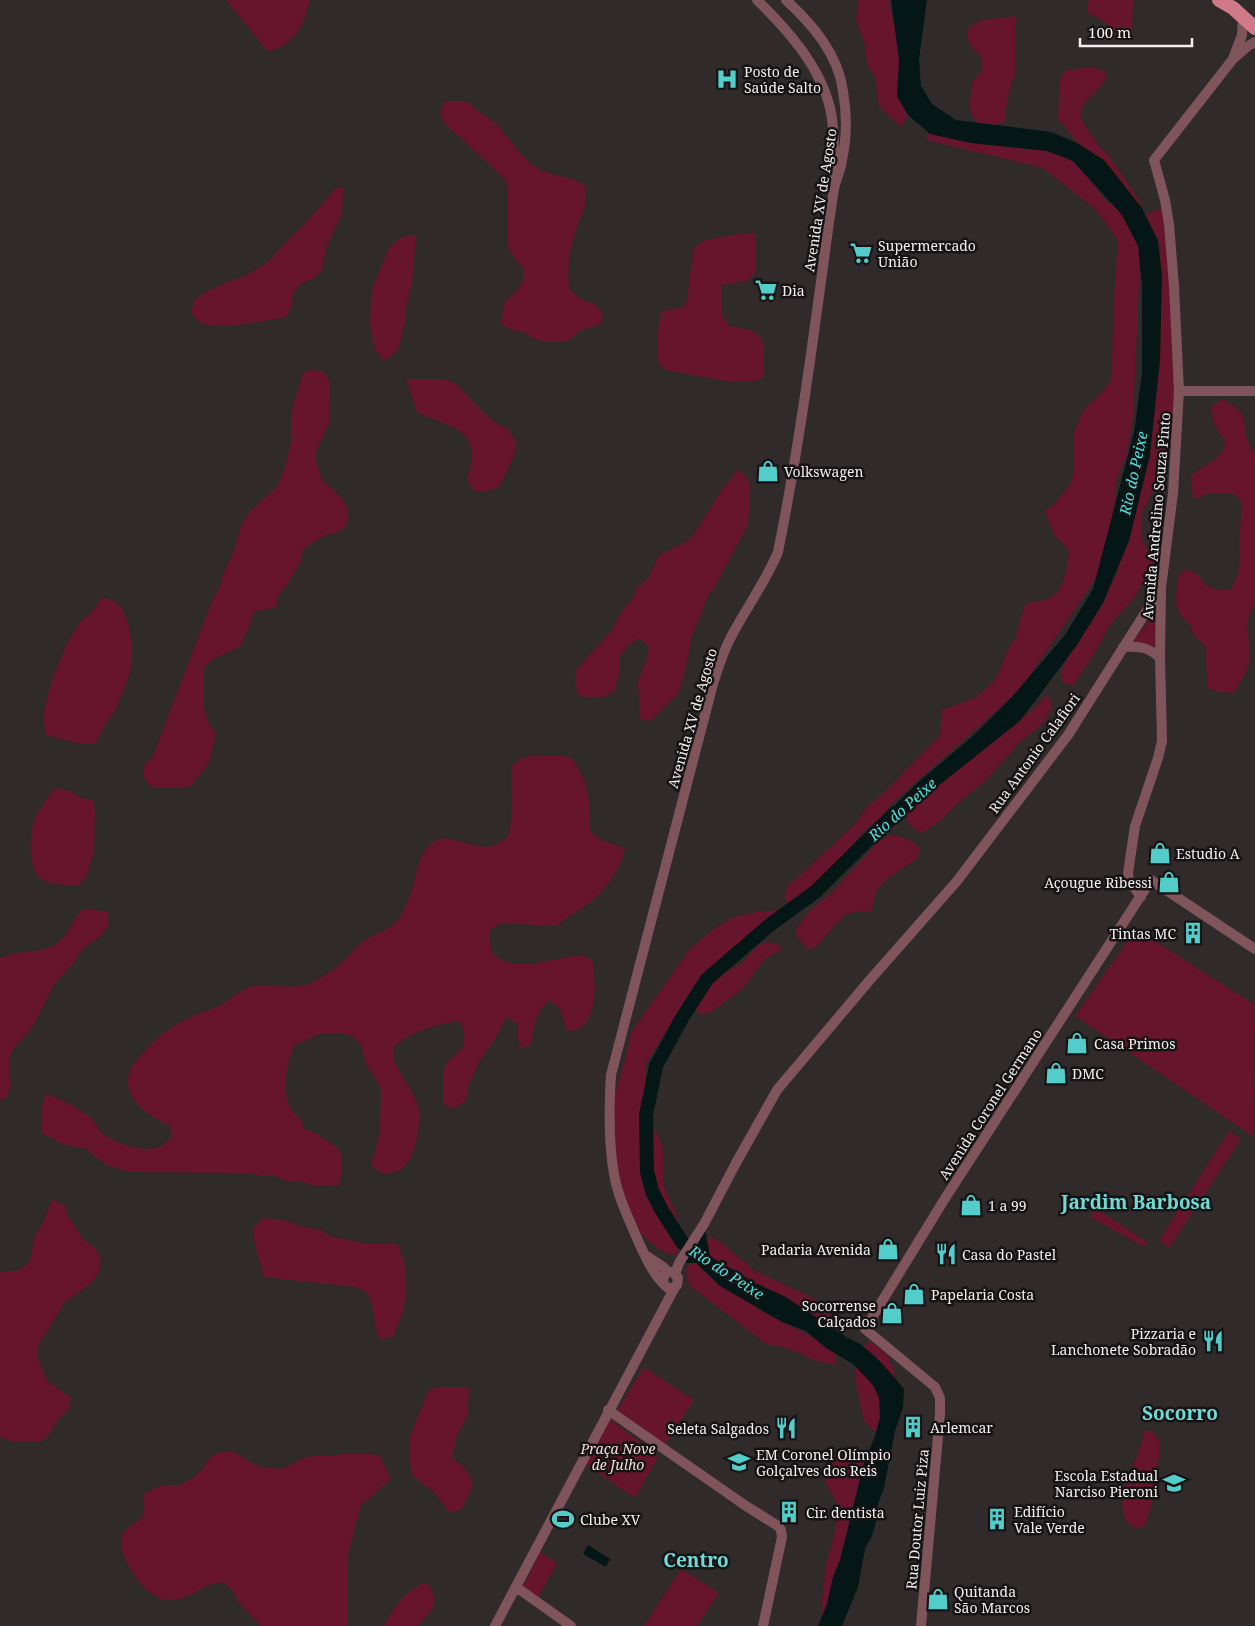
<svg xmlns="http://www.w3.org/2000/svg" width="1255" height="1626" viewBox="0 0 1255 1626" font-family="'Noto Serif',serif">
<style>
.green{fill:#67152c}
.water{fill:#041716}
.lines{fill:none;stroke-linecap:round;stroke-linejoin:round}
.river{stroke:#041716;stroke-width:14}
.tertiary{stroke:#7f545b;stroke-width:10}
.primary{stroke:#d07a89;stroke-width:14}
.labels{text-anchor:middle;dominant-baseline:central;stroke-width:5;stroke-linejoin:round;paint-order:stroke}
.poi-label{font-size:14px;fill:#f3eff0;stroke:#161314;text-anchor:start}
.street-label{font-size:14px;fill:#f3eff0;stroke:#161314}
.park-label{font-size:14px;font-style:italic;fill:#f4d9dc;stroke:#161314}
.water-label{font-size:15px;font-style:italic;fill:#4be3de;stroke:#161314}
.district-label{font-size:19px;font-weight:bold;fill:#6fdbd7;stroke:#161314}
</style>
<rect width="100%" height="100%" fill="#302a2b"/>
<path class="green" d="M226,0H310C308,5 307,10 306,15C300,33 286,49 267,51Z
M858,0H889L892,18L901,41L898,99L908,115L901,127L879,107L875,76L868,67L864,42L856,20Z
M1088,0H1133L1132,37L1119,35L1110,26L1088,12Z
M1016,16L1015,74L1011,85L1006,108V121L995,125H981L972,116L970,105L971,91L973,80L982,71V58L973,49L967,38L969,27L982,20Z
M1083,68H1096L1107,73L1103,84L1085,102L1080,113L1084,124L1100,147L1109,156L1140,201L1142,212L1104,178L1066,128L1058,119L1060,81L1064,71Z
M444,101H467C475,110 486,115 495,123C510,137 519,157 537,168C553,177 568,175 585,185C588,207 582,212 576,231C569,250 566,271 570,290L581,299L594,304L603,313L601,324L579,331L570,340L558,342H545L534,339L523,332L511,330L500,323L505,301L516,292L523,281V268L514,258L508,247V191L506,180L444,123L440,112Z
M928,128L968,142L1047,151L1073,161L1095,186L1107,203H1116L1141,242L1133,416L1127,455L1117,477L1114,513L1098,573L1092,584L1029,676L1012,697L890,805L884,815L864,831L825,877L819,888L800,901H786L785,889L854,825L868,806L886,791L940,735L942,710L975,698L993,682L999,672L1008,649L1016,637L1022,614L1026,603C1034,602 1043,601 1050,598C1065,590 1067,566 1069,551L1053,533L1045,511L1054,504L1069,486L1073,474V435L1078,422L1085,408L1105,389L1111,379L1112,365L1113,313L1118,240L1095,209L1043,168L926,140Z
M343,187L342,214L326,248L322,270L313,279L302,283L293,292L292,305L286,317C267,320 215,332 200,322C197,320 194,316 191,313L194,300C216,283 243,280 266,263C272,258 277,252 282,246C301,228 319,209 335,189Z
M1163,208L1167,223L1175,356L1172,437L1164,473L1160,483L1152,492L1142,513L1141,536L1146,547L1157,556L1165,565L1166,577L1153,580L1142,584C1134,602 1123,609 1111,624C1106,630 1104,637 1100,644C1092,659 1081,672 1073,686L1062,682V670L1067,658L1117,574L1158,241L1145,214Z
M739,234H756V272L747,281L722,285V314L729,326L751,330L762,339L764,351V377L753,382L726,381L665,370L657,361V334L662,311L684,307C688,298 688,293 689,283C690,271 693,259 694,247L705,240Z
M410,235H416L413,275L406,309V322L404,325L399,348L390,357L383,361L375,349L370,326L371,300L373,286L389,248L398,239Z
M310,370L323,371L330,382L329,424L318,447L315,458L322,480L342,498L348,510V523L339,532L328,534L315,541L303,550L301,561L287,585L278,596L276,607L253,612L249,627L240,647L213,659L204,668C203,692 199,714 216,733L209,763L191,786L180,788H153L144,778V765L153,756L213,598L220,587L222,576L234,551L241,526L248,513L277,487L286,464L291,442V415L294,402L303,373Z
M406,379H444L456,384L486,415L497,424L508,429L515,440V453L505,476L499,487L487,491H474L467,480C469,472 472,464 472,457C472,423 438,425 417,412Z
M1223,399L1234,406L1243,415L1247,440L1252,451L1255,452V606C1241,620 1252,643 1249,660C1248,673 1240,682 1234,693L1220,692L1207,688L1206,647L1194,636L1190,625L1181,616L1176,605L1177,578L1186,569L1197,574L1206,585L1217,590H1230C1245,567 1237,551 1240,527C1241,518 1242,511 1242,502L1233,493H1207L1195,500L1191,489V475L1214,460L1223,451L1225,440C1214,428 1212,422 1212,406Z
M739,469C741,472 746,475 747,478C753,489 749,516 747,527L712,592H710L692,636L685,672L678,694L651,721L640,719L638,681L647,658L649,647L640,638L629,645L620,656V669L615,691C601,700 596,699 579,696L575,684V671L611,631L623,609L632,600L636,589L648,578L659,555L682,544L693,536L722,489Z
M102,597L115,601L123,610L128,622L132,646L130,673L125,686L116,709L107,722L95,744H82L46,735L44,724V710L53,677L67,643L81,621L92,612Z
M1158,608V647L1146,644L1132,643Z
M1047,694L1052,704L1048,716L1041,725L1021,741L985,781L958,803L940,821L922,833C907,826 905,821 907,806L1037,706Z
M532,756H561L572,758C576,765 581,772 584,780C591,796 588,815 591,832L603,841L625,848C619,874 602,896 579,910C570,916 565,918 557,926L501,923L490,930V943L492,954L503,961L516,964H530L581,955L592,960C596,979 598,1017 579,1029C576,1030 570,1031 567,1031L560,1009L549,1000C534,1015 535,1025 531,1044L520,1049L518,1037V1024L506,1017L495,1039L479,1062L468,1088L466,1100L454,1109L443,1104V1075L446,1064L464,1046V1032L460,1021C437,1024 411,1031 394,1047C394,1051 394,1055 394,1059C396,1069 413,1090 417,1103C423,1118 416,1154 405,1166C398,1173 389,1173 380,1173L371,1164L375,1152L380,1130L381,1090L376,1079L367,1067L361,1045L352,1036L341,1033H327L316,1035L294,1046C287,1062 281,1094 291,1109C293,1113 297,1115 300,1118C302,1121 303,1126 304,1129L317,1134L340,1150C342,1162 342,1173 339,1186L312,1185L299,1181H286L274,1176H261L250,1173L129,1172L107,1165L96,1158L87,1149L64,1145L42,1133V1107L45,1094C59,1097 82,1110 93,1120C96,1123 98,1129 101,1132C114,1144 148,1155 163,1145C166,1143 169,1139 172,1137L170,1126C149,1117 120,1098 130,1071C132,1064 139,1058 143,1053C155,1039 169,1028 184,1020C195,1014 208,1011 219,1006C229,1001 237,991 248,988C265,982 283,989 301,986C312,984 325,975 334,969C344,962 352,950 361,943C371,934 388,931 397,921C402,914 406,905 409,898C417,879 416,852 435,841C454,830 482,862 507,837C514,830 511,779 511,767L521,758Z
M55,788L70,791L81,798L93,800L95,812L94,852L90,863L87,876L78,885C67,885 53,885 43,880C27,873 29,832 35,818C40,807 48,798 55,788Z
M889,835C902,836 910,839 920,848L917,859C904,867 888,876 879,888C874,895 873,903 872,911H860L846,914L812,950C803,948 799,939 795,931C804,917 813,905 827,897L879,841Z
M82,910H96L107,912L109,924L102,935L89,944L80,952L73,964L55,983L32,1028L14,1048L9,1059V1075L11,1086L7,1097L0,1101V958C24,948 46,957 65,936C68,932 70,927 73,922C75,918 79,914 82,910Z
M779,910L778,922L760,936L709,972L700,979L693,989L646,1063L645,1126C648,1128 653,1130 655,1132C668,1145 662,1168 664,1184C665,1194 671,1200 674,1209C680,1223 678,1240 678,1255C675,1254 670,1254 667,1253C658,1250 642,1236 638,1229C620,1199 611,1141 614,1106C616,1081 628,1057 631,1032L690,949L711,931L731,918L755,912Z
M1136,929L1255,1005L1254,1137L1075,1016Z
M767,942L779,945L781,950L765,959L743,988L713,1011L702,1015L693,1008V996L701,987L710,980L741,964L757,946Z
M1229,1131L1241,1139L1169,1248L1159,1241Z
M52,1200L64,1205L68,1216L83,1239L95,1248L101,1259L99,1273L90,1284L65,1302L38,1346V1359L48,1382L71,1398L68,1411L57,1420L50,1433L41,1442H14L0,1437V1272L20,1270L30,1261L34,1238L41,1227Z
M1095,1208L1147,1242L1144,1247L1090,1217Z
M263,1218L276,1219L287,1221L299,1226L321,1230L332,1237L368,1244H397C406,1259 408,1286 405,1302C403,1314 397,1325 394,1336L380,1340L376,1329L372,1305L367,1293L356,1287L264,1277L254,1241V1227Z
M709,1236L719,1241L755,1271L817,1300L833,1318L830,1330L701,1253V1245Z
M693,1260L757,1307L758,1309L827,1345L836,1353V1365L812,1360L802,1354L779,1346L766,1344L690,1286L686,1275L688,1265Z
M870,1341L886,1354L892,1364L895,1376L894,1412L884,1432L872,1430L864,1421L856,1383V1360L861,1349Z
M644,1367L694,1400L663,1448L617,1411Z
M442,1387H469L468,1414L457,1436L452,1458C461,1464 474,1474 472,1488C471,1491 463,1505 461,1510L449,1512L432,1490L421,1483L412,1474L410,1463V1436L428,1391L430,1389Z
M610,1419L658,1457L635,1498L586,1465Z
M1145,1430L1153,1432L1160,1443L1159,1457L1152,1490V1504L1145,1526L1134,1528C1132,1526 1128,1523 1126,1520C1115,1502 1132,1469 1138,1453C1141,1445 1142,1438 1145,1430Z
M851,1449L863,1451L871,1457L825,1626L822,1614V1601L826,1564L836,1528L837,1504L826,1483L825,1470L830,1459L837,1450Z
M221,1452H234L257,1466L268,1468L281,1469L304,1458L317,1455L331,1456L342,1454H369L380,1456L391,1479L361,1505L357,1519L347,1559V1626H261L239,1603L233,1591L224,1582C219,1583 213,1583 209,1585C195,1592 181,1602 165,1600C146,1597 115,1556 122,1536C124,1528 135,1523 142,1519L144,1507V1494L156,1487L167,1485H180L194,1477L203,1468L210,1457Z
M540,1552L557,1563L538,1598L523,1587Z
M681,1569L719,1593L697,1626H644Z
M426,1582C442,1603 433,1608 418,1626H384C394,1607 405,1590 426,1582Z"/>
<path class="water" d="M891,0H927L919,59L921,86L932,104L956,120L1051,132L1077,143L1104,160L1142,208L1158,241L1162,276L1160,360L1150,455L1129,541L1103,603L1077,645L1020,721L923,798L887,832L878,822L915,785L974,735L1012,697L1065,635L1093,589L1134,432L1142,373V285L1138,246L1122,215L1073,161L1047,151L971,143L930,134L908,115L897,96L899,60Z
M704,1224L710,1256L755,1283L784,1296L848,1338C868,1345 890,1372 904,1389L903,1408L895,1431L884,1488L878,1504L876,1522L872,1536L865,1549L858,1587L842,1626H818L827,1604L833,1577L840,1560L864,1463L875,1436L880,1417L879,1398L873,1385L853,1364L826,1348L806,1331L782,1322L720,1286L696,1263H679Z
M588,1545L610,1559L606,1567L583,1554Z"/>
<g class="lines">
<path class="river" d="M698,1255L682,1242L661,1209L652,1191L647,1171L646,1115L656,1066L682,1018L707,979L771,924L815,892L895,813"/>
<path class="tertiary" d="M757,0C787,29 820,66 830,108C835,130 834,154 834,177
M1234,56L1242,35L1243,18
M1179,391H1255
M1123,647C1139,646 1149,647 1160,658
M1141,897L1129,880L1128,873L1135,826L1158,758L1162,741L1160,658L1161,588L1173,493L1179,391L1174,286L1169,224L1165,200L1154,160L1233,59L1248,46L1255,42
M645,1255L663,1267L668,1272
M675,1274L679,1263L704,1224L736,1163L777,1090L869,981L957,881L1068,735L1161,588
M663,1282L664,1275L668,1272H673L678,1278L677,1285L673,1288H668C654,1277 646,1258 639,1243C630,1221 618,1198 614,1174C608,1142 609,1108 611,1075L713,684C718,668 723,652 731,637C746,608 765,583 778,552C800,443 814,333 829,222C831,211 832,200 834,189C836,179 841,170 842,160C847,137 847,114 843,91C838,54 813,25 786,0
M608,1410L746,1506L778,1526L781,1530L782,1537L763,1626
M516,1587L571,1626
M495,1626L675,1287
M921,1626L940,1414V1398L935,1387L865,1329L944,1200L1151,880L1255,949"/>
<path class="primary" d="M1219,0L1233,8L1255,28"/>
</g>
<defs>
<g id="hospital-bare" transform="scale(1.725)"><path d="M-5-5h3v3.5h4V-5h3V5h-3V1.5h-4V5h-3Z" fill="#53cdc9" stroke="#161314" stroke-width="2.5" paint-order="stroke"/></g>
<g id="supermarket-bare" transform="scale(1.725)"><path d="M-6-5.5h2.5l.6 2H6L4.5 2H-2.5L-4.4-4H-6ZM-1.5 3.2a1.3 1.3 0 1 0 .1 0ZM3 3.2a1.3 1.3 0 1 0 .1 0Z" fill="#53cdc9" stroke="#161314" stroke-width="2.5" paint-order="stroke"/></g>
<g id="shop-bare" transform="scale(1.725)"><path d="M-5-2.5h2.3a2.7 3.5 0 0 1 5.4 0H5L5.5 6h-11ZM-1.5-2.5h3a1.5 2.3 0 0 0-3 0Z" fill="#53cdc9" stroke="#161314" stroke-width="2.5" paint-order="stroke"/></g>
<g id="building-bare" transform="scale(1.725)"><path d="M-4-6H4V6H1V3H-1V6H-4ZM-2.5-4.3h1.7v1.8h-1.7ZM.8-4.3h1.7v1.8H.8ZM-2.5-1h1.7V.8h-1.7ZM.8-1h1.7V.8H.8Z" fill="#53cdc9" stroke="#161314" stroke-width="2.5" paint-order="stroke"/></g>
<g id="restaurant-bare" transform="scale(1.725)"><path d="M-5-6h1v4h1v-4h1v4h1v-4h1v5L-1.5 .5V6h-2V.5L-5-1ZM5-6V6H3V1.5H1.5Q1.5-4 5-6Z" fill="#53cdc9" stroke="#161314" stroke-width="2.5" paint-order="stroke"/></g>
<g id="school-bare" transform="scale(1.725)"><path d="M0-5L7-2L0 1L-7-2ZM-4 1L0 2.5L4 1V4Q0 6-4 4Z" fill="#53cdc9" stroke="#161314" stroke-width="2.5" paint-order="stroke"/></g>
<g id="stadium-bare" transform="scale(1.725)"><path d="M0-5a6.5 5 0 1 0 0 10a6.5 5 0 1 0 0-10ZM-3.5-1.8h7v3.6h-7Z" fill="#53cdc9" stroke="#161314" stroke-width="2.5" paint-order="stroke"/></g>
</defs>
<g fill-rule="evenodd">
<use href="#hospital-bare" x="727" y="79"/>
<use href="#supermarket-bare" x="861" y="253"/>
<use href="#supermarket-bare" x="766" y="290"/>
<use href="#shop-bare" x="768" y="471"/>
<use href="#shop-bare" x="1160" y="853"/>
<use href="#shop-bare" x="1169" y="882"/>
<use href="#building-bare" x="1193" y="933"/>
<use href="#shop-bare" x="1077" y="1043"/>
<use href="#shop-bare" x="1056" y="1073"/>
<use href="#shop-bare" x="971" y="1205"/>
<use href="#shop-bare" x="888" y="1249"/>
<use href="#restaurant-bare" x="946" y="1254"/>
<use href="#shop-bare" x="914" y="1294"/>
<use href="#shop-bare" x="892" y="1313"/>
<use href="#restaurant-bare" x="1213" y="1341"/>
<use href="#building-bare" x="913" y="1427"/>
<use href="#restaurant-bare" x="786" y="1428"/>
<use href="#school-bare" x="739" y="1462"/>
<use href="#school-bare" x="1174" y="1483"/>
<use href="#building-bare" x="789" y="1512"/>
<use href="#stadium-bare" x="563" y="1519"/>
<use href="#building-bare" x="997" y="1519"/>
<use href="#shop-bare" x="938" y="1599"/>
</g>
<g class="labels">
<g class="poi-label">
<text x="744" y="71">Posto de<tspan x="744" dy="16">Saúde Salto</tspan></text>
<text x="878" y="245">Supermercado<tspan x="878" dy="16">União</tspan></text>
<text x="782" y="290">Dia</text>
<text x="784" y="471">Volkswagen</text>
<text x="1176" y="853">Estudio A</text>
<text x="1152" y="882" text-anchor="end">Açougue Ribessi</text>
<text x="1176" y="933" text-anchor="end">Tintas MC</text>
<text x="1094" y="1043">Casa Primos</text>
<text x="1072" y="1073">DMC</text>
<text x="988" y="1205">1 a 99</text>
<text x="871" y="1249" text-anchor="end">Padaria Avenida</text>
<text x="962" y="1254">Casa do Pastel</text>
<text x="931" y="1294">Papelaria Costa</text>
<text x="876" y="1305" text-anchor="end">Socorrense<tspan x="876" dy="16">Calçados</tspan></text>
<text x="1196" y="1333" text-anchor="end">Pizzaria e<tspan x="1196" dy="16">Lanchonete Sobradão</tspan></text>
<text x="930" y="1427">Arlemcar</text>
<text x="769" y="1428" text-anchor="end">Seleta Salgados</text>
<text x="756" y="1454">EM Coronel Olímpio<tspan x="756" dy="16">Golçalves dos Reis</tspan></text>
<text x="1158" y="1475" text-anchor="end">Escola Estadual<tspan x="1158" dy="16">Narciso Pieroni</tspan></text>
<text x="1014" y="1511">Edifício<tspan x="1014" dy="16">Vale Verde</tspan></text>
<text x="806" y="1512">Cir. dentista</text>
<text x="580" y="1519">Clube XV</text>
<text x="954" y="1591">Quitanda<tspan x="954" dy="16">São Marcos</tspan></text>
</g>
<g class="street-label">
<text transform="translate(820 200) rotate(-81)">Avenida XV de Agosto</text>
<text transform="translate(1156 516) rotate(-85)">Avenida Andrelino Souza Pinto</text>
<text transform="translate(692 718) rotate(-74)">Avenida XV de Agosto</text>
<text transform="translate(1034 753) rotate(-54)">Rua Antonio Calafiori</text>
<text transform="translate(990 1104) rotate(-57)">Avenida Coronel Germano</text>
<text transform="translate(917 1519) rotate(-85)">Rua Doutor Luiz Piza</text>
</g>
<g class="park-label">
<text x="618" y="1448">Praça Nove<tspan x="618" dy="16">de Julho</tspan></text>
</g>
<g class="water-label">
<text transform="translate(1133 473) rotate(-78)">Rio do Peixe</text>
<text transform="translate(902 809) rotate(-42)">Rio do Peixe</text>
<text transform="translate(727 1272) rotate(33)">Rio do Peixe</text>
</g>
<g class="district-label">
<text x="1136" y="1202">Jardim Barbosa</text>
<text x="1180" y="1413">Socorro</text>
<text x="696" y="1560">Centro</text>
</g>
</g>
<path d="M1080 38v8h112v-8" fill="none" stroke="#f3eff0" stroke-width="2.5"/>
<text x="1088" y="38" font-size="15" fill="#f3eff0" stroke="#161314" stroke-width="4" paint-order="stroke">100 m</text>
</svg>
